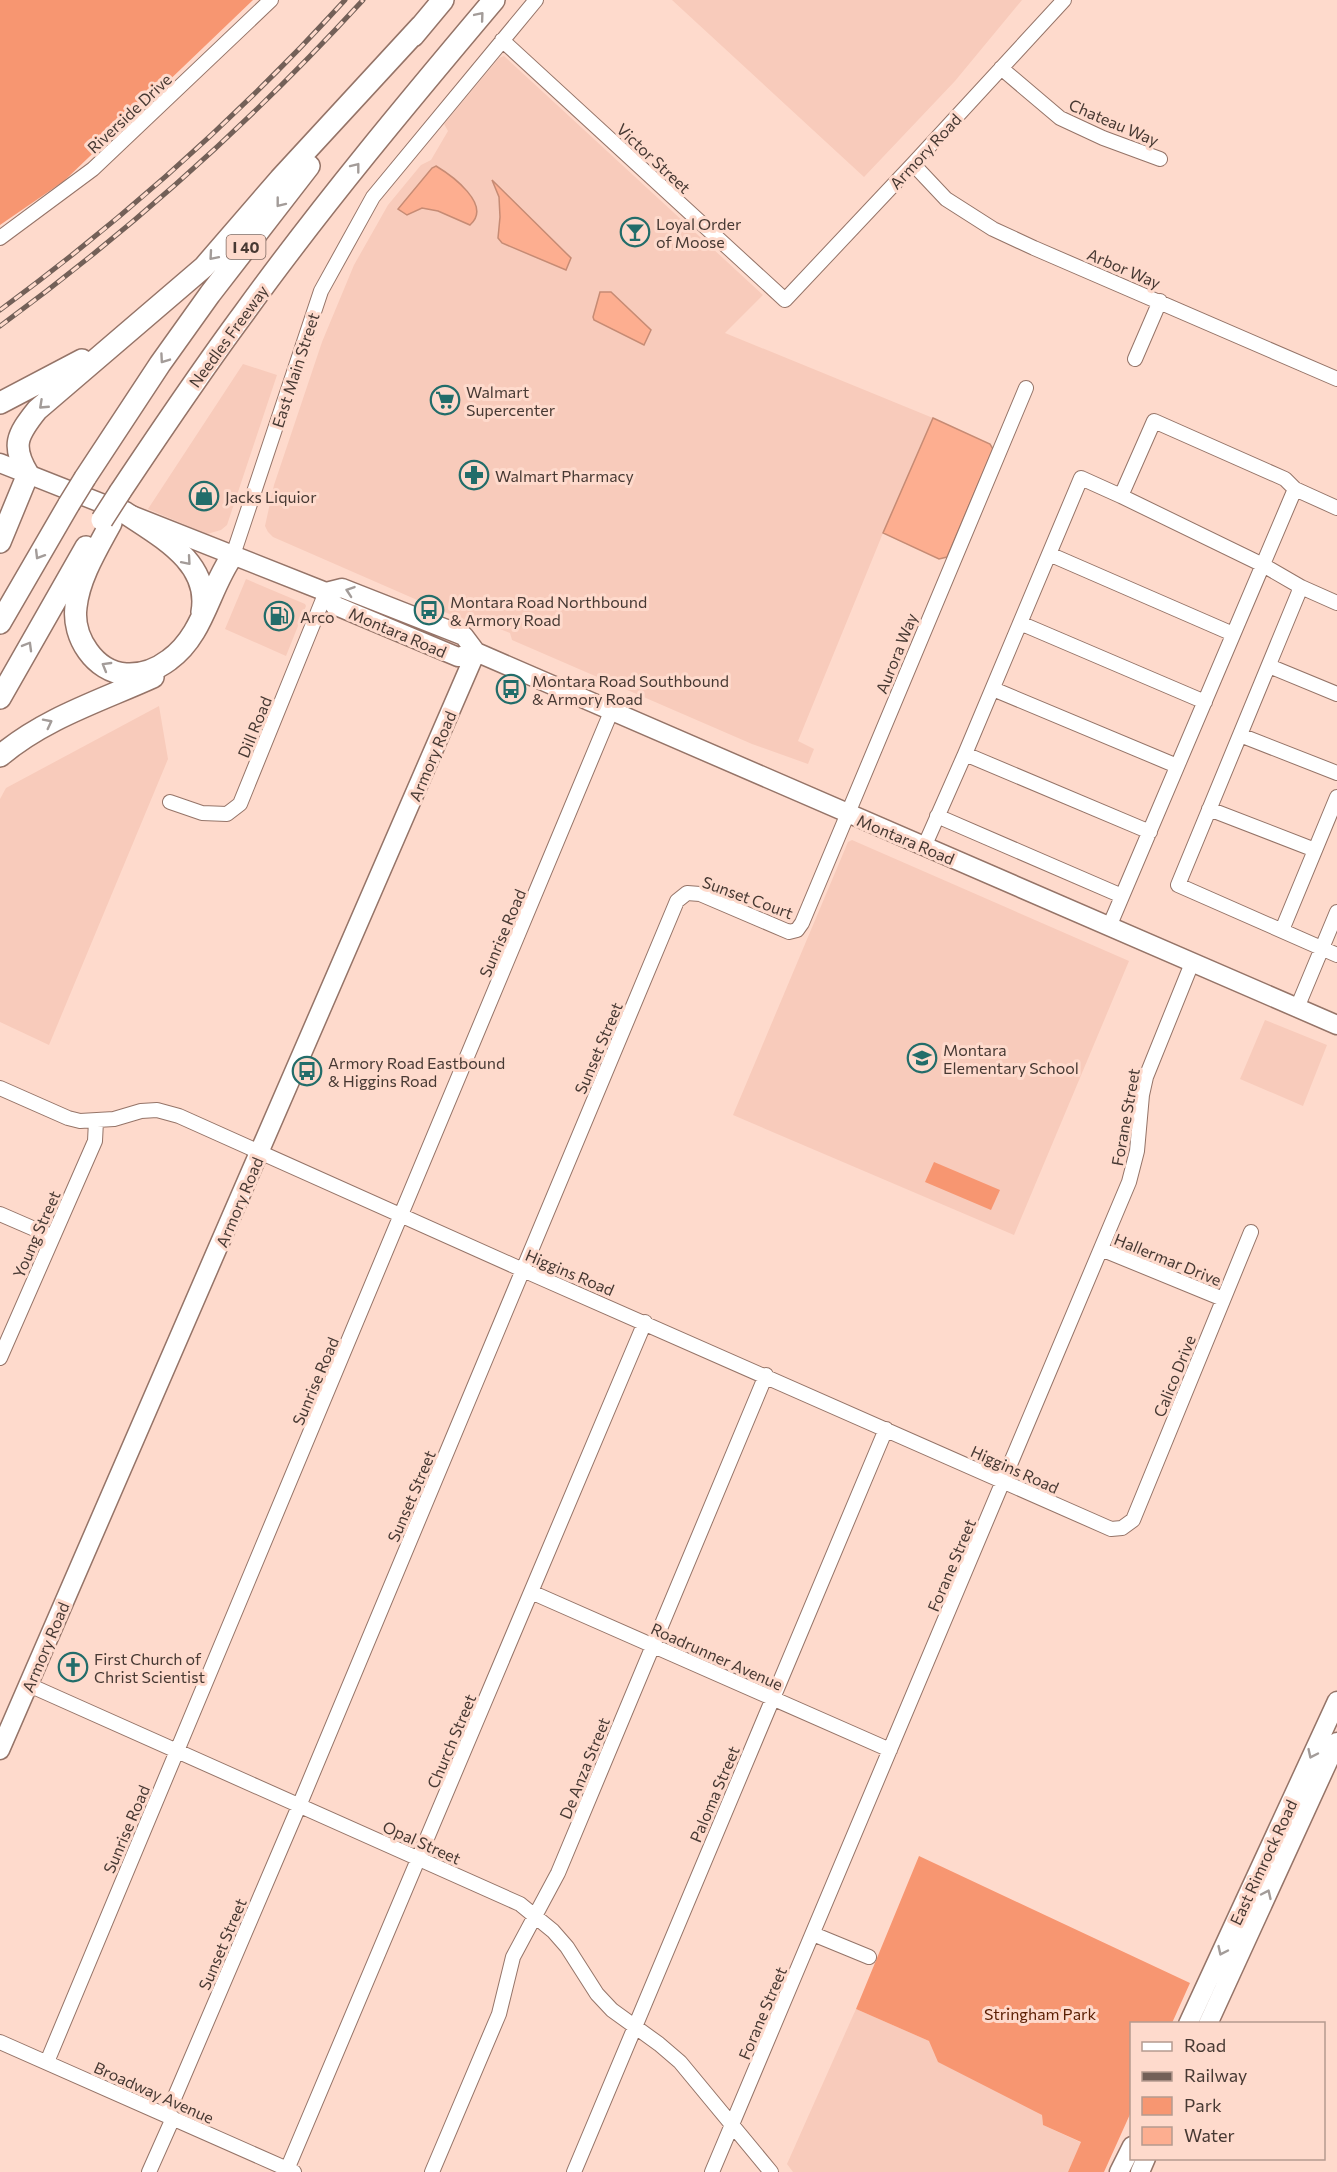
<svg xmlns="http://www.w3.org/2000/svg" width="1337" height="2172" viewBox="0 0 1337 2172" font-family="Commissioner,sans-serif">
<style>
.built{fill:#f8cbbb}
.green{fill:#f79671}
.water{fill:#fdae90;stroke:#c68b74;stroke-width:1.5}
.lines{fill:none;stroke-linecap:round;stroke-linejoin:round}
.minor-casing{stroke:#957468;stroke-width:16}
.major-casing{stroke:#957468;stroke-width:21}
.highway-casing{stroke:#957468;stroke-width:24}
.minor{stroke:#fff;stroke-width:14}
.major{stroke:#fff;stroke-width:18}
.highway{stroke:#fff;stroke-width:21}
.rail-casing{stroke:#736058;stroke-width:5}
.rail{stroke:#fedacc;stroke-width:3;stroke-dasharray:9;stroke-linecap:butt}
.highway-bridge-casing{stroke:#957468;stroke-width:24;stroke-linecap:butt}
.highway-bridge{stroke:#fff;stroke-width:21}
.oneway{stroke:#a39c99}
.labels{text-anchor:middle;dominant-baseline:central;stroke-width:6;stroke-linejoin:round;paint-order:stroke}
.shield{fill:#fedacc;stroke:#7e6961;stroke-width:1.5}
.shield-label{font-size:15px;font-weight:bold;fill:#473933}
.street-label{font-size:16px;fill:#473933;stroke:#fedacc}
.poi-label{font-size:16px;fill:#473933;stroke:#fedacc;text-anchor:start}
.park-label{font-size:16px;fill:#5c2005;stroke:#fedacc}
</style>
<rect width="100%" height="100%" fill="#fedacc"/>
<path class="built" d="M672,0H1022L955,81L864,177Z
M504,56L763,295L725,333L933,418L883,533L798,741L814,749L808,764L752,744L512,640L510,633L472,618L463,620L273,537L268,532L265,526L274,485L322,342L354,265L388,205L421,165L431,160L448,131L444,124L499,58Z
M243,364L277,375L227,525L221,530L207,534L148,509Z
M246,579L305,604L306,606L286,656L225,629Z
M159,706L168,759L49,1045L0,1022V799L6,788Z
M852,840L1129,961L1014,1235L733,1115L848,842Z
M1265,1020L1327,1045L1303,1106L1240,1079Z
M856,2009L929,2041L1042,2115L1043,2125L1082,2143L1068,2172H793L787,2164Z"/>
<path class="green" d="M0,0H253L64,181L0,225Z
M934,1162L1000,1190L991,1210L925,1182Z
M919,1856L1190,1983L1172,2023L1132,2024L1131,2112L1104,2172H1068L1081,2142L1043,2125L1042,2115L938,2062L929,2041L856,2009Z"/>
<path class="water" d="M436,166C451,175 493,205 470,225L438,211L422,208L407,215L398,209L432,168Z
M492,180L571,258L566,270L502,243L498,238L500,217L499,197Z
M600,292H611L651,330L644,345L594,320L593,317Z
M933,418L990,444L993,449L947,557L939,559L883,533Z"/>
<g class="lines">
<g class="minor-casing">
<path id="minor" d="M502,40L785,300L913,164L1064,0
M1001,68L1060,118L1103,138L1160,159
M913,164L946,199L993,229L1034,248L1337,379
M0,238L93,169L271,0
M1135,359L1160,301
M1121,496L1263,565L1301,587
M1049,554L1233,634
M233,555L321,291L373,197L536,0
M1337,603L1301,587L1178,885L1337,955
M1020,623L1205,702
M1269,666L1337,694
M993,689L1177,766
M1240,735L1337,773
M965,754L1150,832
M170,802L202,813L227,814L240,804L326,592
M1209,809L1315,850
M937,816L1122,896
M924,847L965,754L1081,478L1121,496L1154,421L1285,479L1295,489L1337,508
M1109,927L1295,489
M1282,930L1337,797
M1297,1008L1337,912
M0,1088L68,1118L80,1121L114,1119L141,1111L157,1110L179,1116L523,1270L1111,1529L1122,1528L1133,1520L1251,1232
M0,1214L53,1237
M1101,1249L1223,1299
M0,1358L95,1141L96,1121
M531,1592L890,1750
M29,1685L520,1904L553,1931L567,1947L597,1994L612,2010L659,2044L680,2062L771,2172
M813,1934L869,1957
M0,2042L294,2172
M47,2062L611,712
M167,2115L299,1806L677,901L687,893L700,894L789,932L797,930L802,923L1026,388
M149,2172L173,2118
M286,2172L645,1322
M432,2172L499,2014L513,1957L558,1873L766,1375
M574,2172L886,1429
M712,2172L1129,1182L1137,1151L1142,1095L1146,1077L1192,963"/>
</g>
<g class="major-casing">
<path id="major" d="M0,463L326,592L334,605L458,657L476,652
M326,592L342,588L464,636L476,652L1337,1025
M0,1750L476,652
M1188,2024L1337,1701
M1208,2024L1337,1742
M1119,2172L1132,2146
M1140,2172L1146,2158"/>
</g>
<g class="highway-casing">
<path id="highway" d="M413,36L443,0
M0,403L82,360
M85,478L160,364L210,294L309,166
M120,492C160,432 201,371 244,313C322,205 408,102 494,0
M124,512C159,536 211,562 202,612
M111,523C97,549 79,578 76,607C72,637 95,672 126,674C142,675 157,669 169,660C204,635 209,588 233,555
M0,542L28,474C11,446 17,435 37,410L204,267L280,179L421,26
M0,623L69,504
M0,698L86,547
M0,756C45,718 100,701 153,677"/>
</g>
<use href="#minor" class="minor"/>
<use href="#major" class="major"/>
<use href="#highway" class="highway"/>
<g class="rail-casing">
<path id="rail" d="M0,310C124,219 241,114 345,0
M0,326C131,230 253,120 363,0"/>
</g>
<use href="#rail" class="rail"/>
<g class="highway-bridge-casing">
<path id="highway-bridge" d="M69,504L85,478
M102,520L120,492"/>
</g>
<use href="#highway-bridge" class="highway-bridge"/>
</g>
<defs><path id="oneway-chevron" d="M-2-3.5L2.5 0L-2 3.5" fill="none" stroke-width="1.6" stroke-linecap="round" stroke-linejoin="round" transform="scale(1.5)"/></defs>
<g class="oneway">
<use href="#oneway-chevron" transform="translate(480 16) rotate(-50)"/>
<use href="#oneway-chevron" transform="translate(356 167) rotate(-52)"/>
<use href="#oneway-chevron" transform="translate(280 203) rotate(128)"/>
<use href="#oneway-chevron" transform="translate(213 256) rotate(131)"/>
<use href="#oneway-chevron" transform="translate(164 359) rotate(125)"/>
<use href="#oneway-chevron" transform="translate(43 405) rotate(137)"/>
<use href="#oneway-chevron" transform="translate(39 555) rotate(121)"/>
<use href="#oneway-chevron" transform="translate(187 561) rotate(49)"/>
<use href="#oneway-chevron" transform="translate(350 591) rotate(-161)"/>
<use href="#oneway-chevron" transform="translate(28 646) rotate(-60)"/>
<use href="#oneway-chevron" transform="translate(106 666) rotate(-150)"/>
<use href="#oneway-chevron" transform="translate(48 723) rotate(-27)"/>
<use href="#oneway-chevron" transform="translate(1312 1754) rotate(115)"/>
<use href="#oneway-chevron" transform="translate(1267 1894) rotate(-65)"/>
<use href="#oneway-chevron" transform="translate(1222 1951) rotate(115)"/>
</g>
<defs>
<g id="bar-ring" transform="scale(1.5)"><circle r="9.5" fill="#fedacc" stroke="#226d6a" stroke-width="1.5"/><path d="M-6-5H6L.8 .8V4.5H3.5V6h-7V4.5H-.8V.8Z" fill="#226d6a"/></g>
<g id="supermarket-ring" transform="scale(1.5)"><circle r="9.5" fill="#fedacc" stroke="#226d6a" stroke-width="1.5"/><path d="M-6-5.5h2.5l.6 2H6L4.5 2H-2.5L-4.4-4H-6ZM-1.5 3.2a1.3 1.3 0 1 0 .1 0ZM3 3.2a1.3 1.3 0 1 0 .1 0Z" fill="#226d6a"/></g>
<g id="pharmacy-ring" transform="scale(1.5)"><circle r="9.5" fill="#fedacc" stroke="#226d6a" stroke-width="1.5"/><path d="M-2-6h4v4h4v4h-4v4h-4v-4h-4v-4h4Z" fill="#226d6a"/></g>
<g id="shop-ring" transform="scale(1.5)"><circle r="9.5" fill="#fedacc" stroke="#226d6a" stroke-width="1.5"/><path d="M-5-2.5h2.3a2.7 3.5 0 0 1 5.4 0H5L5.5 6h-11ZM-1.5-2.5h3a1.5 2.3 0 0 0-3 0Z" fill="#226d6a"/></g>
<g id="bus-ring" transform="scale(1.5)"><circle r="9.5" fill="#fedacc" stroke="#226d6a" stroke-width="1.5"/><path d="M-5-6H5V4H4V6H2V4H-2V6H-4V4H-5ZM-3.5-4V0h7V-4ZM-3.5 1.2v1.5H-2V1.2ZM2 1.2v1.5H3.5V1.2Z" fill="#226d6a"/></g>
<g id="fuel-ring" transform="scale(1.5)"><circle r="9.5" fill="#fedacc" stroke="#226d6a" stroke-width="1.5"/><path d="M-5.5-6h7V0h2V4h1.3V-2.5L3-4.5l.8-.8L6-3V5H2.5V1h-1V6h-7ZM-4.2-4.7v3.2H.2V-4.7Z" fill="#226d6a"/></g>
<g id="school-ring" transform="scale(1.5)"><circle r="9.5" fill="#fedacc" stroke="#226d6a" stroke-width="1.5"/><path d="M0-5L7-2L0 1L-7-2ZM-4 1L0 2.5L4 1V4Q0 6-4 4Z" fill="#226d6a"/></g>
<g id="church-ring" transform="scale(1.5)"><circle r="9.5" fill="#fedacc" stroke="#226d6a" stroke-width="1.5"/><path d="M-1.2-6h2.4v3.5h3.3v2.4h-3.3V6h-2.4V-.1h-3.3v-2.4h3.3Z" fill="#226d6a"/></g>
</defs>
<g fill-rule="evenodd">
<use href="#bar-ring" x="635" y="232"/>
<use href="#supermarket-ring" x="445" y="400"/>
<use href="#pharmacy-ring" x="474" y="475"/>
<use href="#shop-ring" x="204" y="496"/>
<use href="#bus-ring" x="429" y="610"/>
<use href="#fuel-ring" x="279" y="616"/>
<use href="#bus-ring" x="511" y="689"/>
<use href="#school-ring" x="922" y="1058"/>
<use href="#bus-ring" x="307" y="1071"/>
<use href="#church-ring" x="73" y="1667"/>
</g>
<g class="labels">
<rect class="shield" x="226.5" y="235" width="39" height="24" rx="4.5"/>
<g class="shield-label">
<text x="246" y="247">I 40</text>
</g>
<g class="street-label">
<text transform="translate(129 113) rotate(-43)">Riverside Drive</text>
<text transform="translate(1114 122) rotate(23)">Chateau Way</text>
<text transform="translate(925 151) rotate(-47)">Armory Road</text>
<text transform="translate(654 158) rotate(43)">Victor Street</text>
<text transform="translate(1124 268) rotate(23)">Arbor Way</text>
<text transform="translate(228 336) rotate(-54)">Needles Freeway</text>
<text transform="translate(295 370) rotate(-72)">East Main Street</text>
<text transform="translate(398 632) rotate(23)">Montara Road</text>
<text transform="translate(896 653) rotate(-68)">Aurora Way</text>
<text transform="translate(254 727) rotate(-68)">Dill Road</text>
<text transform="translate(432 756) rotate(-67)">Armory Road</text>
<text transform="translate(906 839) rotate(23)">Montara Road</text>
<text transform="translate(748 897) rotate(20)">Sunset Court</text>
<text transform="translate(502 933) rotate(-67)">Sunrise Road</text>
<text transform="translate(598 1048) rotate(-67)">Sunset Street</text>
<text transform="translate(1125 1117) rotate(-80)">Forane Street</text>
<text transform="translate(239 1202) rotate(-67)">Armory Road</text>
<text transform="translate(36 1234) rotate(-66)">Young Street</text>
<text transform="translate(1168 1259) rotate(22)">Hallermar Drive</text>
<text transform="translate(570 1272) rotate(23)">Higgins Road</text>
<text transform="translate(1174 1376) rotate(-68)">Calico Drive</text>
<text transform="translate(315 1381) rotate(-67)">Sunrise Road</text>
<text transform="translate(1015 1469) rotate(24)">Higgins Road</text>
<text transform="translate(411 1496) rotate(-67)">Sunset Street</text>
<text transform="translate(951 1565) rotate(-67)">Forane Street</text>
<text transform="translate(45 1647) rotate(-67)">Armory Road</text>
<text transform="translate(717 1656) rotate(24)">Roadrunner Avenue</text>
<text transform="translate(451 1741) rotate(-67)">Church Street</text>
<text transform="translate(584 1768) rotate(-68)">De Anza Street</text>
<text transform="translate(714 1794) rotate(-67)">Paloma Street</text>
<text transform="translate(126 1829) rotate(-67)">Sunrise Road</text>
<text transform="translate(422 1842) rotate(24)">Opal Street</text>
<text transform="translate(1263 1862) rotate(-65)">East Rimrock Road</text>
<text transform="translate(222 1944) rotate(-67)">Sunset Street</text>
<text transform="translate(762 2013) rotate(-67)">Forane Street</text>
<text transform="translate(154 2092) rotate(24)">Broadway Avenue</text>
</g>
<g class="poi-label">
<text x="656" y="223">Loyal Order<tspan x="656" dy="18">of Moose</tspan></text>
<text x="466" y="391">Walmart<tspan x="466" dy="18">Supercenter</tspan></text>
<text x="495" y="475">Walmart Pharmacy</text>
<text x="225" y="496">Jacks Liquior</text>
<text x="450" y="601">Montara Road Northbound<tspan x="450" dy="18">&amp; Armory Road</tspan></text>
<text x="300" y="616">Arco</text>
<text x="532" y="680">Montara Road Southbound<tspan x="532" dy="18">&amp; Armory Road</tspan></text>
<text x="943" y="1049">Montara<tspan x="943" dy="18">Elementary School</tspan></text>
<text x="328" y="1062">Armory Road Eastbound<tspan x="328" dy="18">&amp; Higgins Road</tspan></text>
<text x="94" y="1658">First Church of<tspan x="94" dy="18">Christ Scientist</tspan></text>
</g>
<g class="park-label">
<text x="1040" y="2013">Stringham Park</text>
</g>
</g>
<rect x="1130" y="2022" width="195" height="138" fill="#fedacc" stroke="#b59a8f" stroke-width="1.5"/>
<rect x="1142" y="2042" width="30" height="9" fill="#ffffff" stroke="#b59a8f" stroke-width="1.5"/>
<text x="1184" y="2052" font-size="18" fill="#473933">Road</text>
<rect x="1142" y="2072" width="30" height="9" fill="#736058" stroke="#b59a8f" stroke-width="1.5"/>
<text x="1184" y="2082" font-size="18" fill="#473933">Railway</text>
<rect x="1142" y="2097" width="30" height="18" fill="#f79671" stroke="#b59a8f" stroke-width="1.5"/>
<text x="1184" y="2112" font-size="18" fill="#473933">Park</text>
<rect x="1142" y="2127" width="30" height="18" fill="#fdae90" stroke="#b59a8f" stroke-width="1.5"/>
<text x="1184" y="2142" font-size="18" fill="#473933">Water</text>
</svg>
